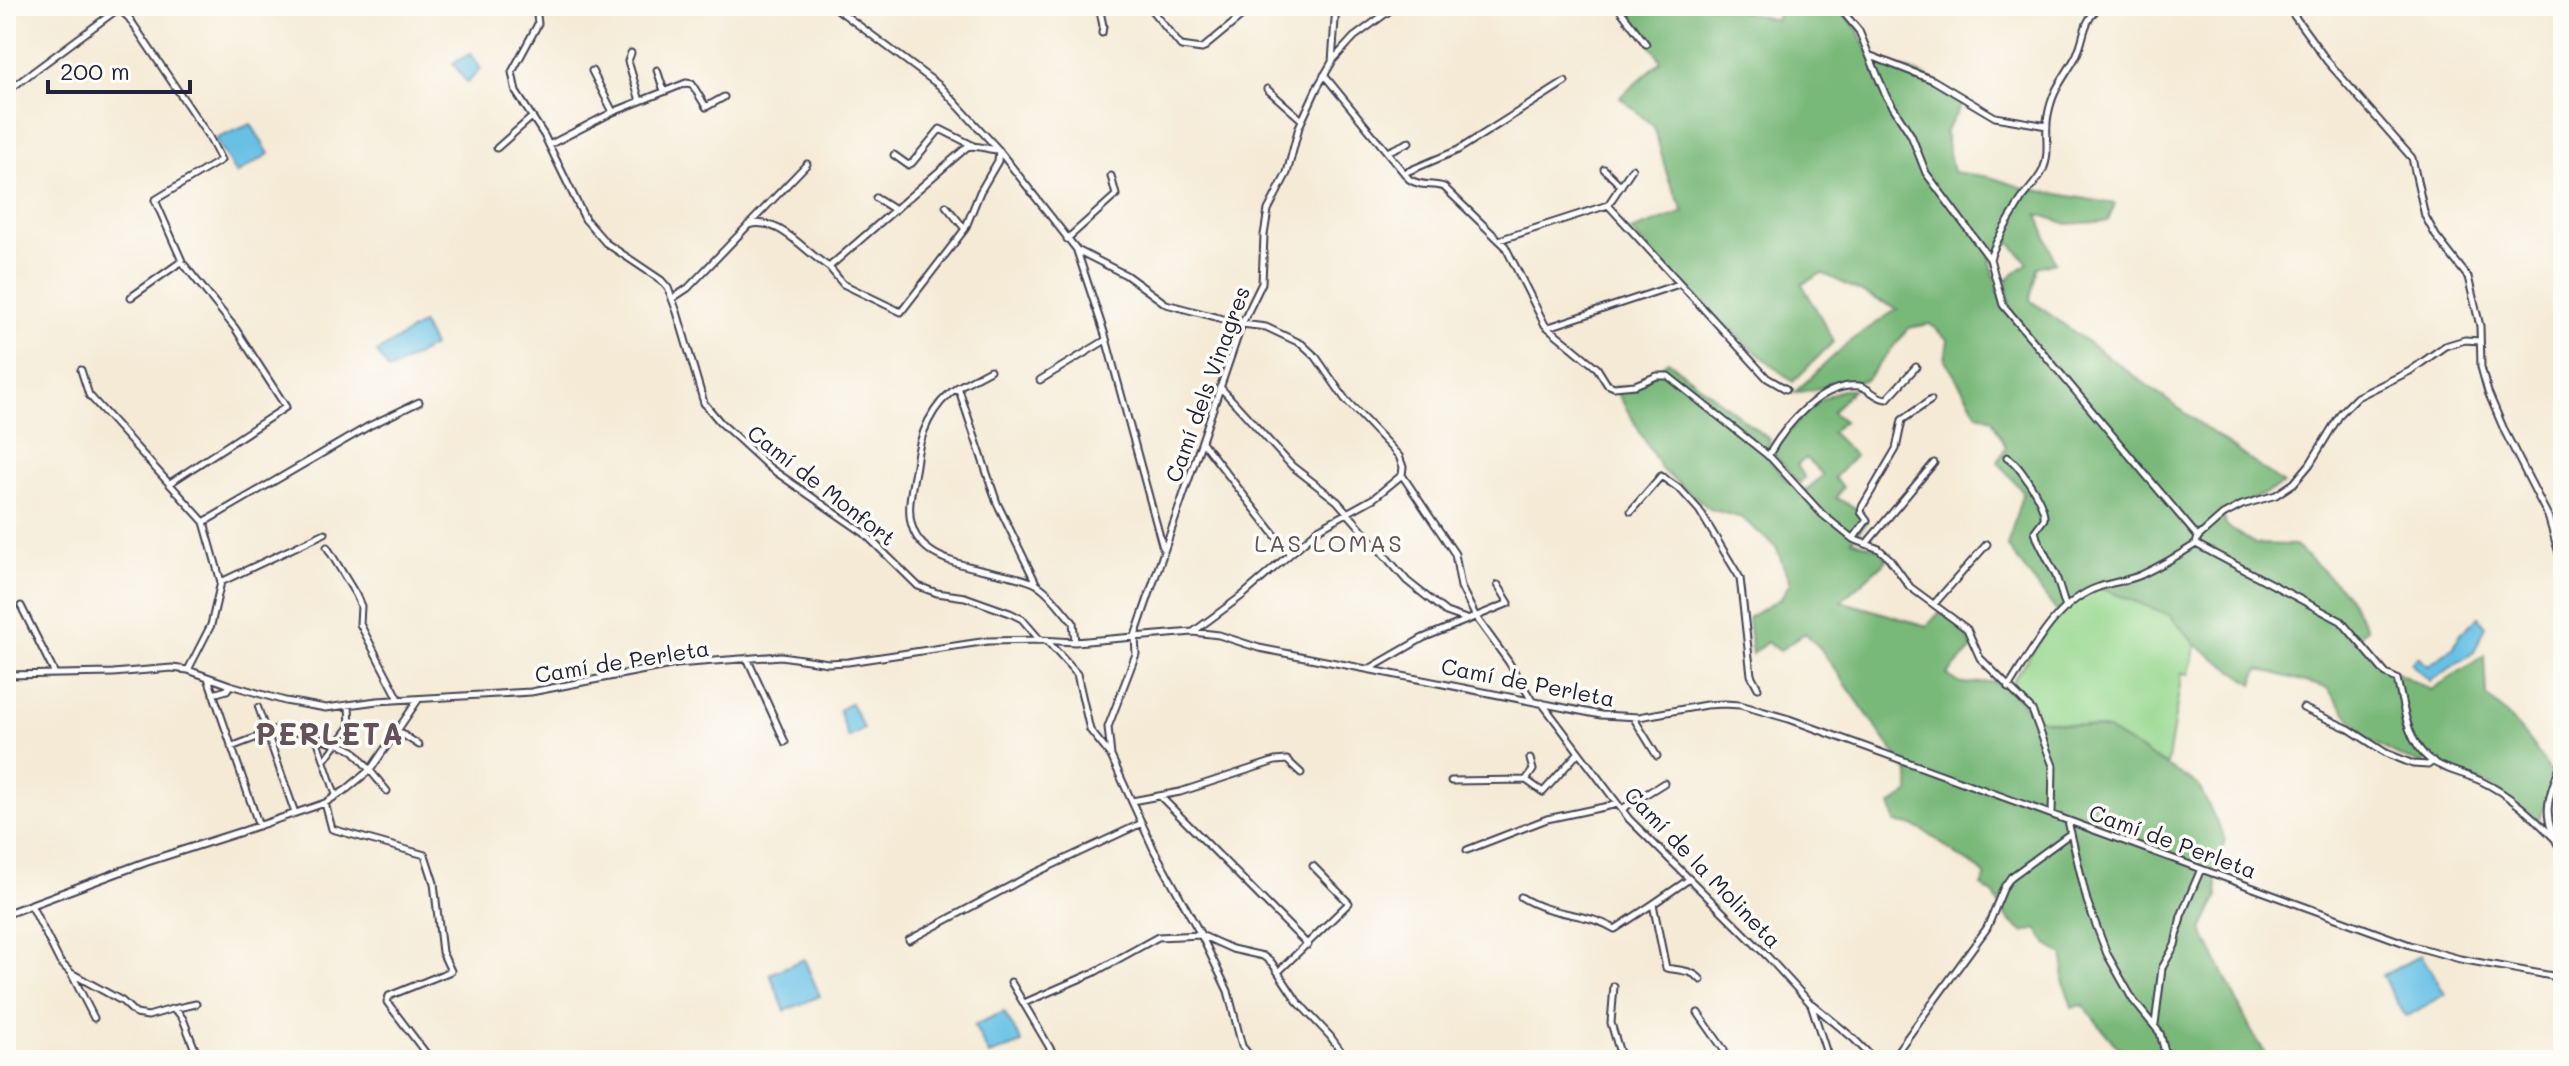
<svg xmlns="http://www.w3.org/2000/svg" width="2569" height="1066" viewBox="0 0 2569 1066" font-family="Mali,sans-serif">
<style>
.green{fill:#96d78d;stroke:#5c7c64;stroke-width:2}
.forest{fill:#78b878;stroke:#4d6d5a;stroke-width:2;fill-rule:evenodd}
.water{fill:#67c1e5;stroke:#447290;stroke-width:2}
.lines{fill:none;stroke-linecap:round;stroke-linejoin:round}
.pedestrian-casing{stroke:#424052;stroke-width:8}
.minor-casing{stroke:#424052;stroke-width:9}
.tertiary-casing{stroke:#424052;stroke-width:10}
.pedestrian{stroke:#fff;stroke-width:4}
.minor{stroke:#fff;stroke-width:5}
.tertiary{stroke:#fff;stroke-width:6}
.labels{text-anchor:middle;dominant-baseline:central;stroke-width:7;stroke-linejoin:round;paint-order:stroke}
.street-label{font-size:22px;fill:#22223b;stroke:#fdfcf7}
.neighbourhood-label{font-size:24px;letter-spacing:2px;fill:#65515a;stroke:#fdfcf7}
.district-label{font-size:30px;font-weight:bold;letter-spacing:2px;fill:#65515a;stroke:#fdfcf7}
</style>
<rect width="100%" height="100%" fill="#fdfcf7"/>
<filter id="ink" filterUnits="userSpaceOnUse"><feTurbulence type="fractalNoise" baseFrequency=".0125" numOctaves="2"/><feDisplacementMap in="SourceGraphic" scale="16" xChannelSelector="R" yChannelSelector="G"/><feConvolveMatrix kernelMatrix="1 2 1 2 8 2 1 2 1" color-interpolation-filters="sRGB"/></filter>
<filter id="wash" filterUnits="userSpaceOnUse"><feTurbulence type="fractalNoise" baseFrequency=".006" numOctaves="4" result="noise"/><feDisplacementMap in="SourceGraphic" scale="32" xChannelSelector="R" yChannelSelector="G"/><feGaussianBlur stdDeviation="1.8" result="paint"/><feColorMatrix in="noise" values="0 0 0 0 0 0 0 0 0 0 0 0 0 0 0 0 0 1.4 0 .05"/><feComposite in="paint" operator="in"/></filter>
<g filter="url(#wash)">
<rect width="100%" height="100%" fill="#f5ead5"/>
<path class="green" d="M2098,587L2170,615L2196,645L2189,674L2182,673L2167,766L2106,730L2037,719L2008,688L2052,622L2066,608Z"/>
<path class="forest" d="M1624,6H1720L1776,20L1781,6H1838L1859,31L1872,58L1925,76L1963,102L1945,133L1953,172L1990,177L2024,188L2115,204L2108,221L2068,224L2038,214L2055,262L2037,267L2030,300L2283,484L2223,515L2226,525L2255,544L2295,545L2346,593L2367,629L2358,636L2383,666L2431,690L2485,655L2487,696C2514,721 2540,748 2554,783L2538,821L2493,787L2428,759L2422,764L2403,758L2366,739L2327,688L2259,669L2253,684L2196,645L2170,615L2098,587L2057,612L2007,546L2023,492L1998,462L2006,447L1992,419L1978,414L1945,360L1948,340L1930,324L1909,328L1866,380L1794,393L1849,342L1897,309L1822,273L1802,284L1834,341L1793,382L1695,302L1631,231L1684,212L1668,178L1654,127L1620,97L1661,61ZM2010,242L2028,263L2006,280L2009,303L2003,305L1990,260Z
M1668,361L1770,440L1766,455L1788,482L1806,491L1823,475L1806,458L1797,465L1805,478L1799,484L1774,454C1790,428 1819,389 1853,389L1832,412L1844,421L1831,432L1855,456L1834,478L1843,487L1836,498L1859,510L1858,512L1866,522L1852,540L1879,549L1887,560L1841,601L1927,626L1940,612C1955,623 1968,630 1972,649L1947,675L1961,684L2001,681L2037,719L2107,730L2198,785L2225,838L2216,877L2218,896L2202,930L2250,1028L2269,1060H2133L2113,1042L2083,1005L2072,1007L2063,979L2064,956L2050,947L2037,929L2024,933L2006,917L1994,895L1981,886L1986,876C1976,864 1972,866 1961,858C1940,844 1923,823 1895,823L1891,805L1909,793V774L1820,648L1805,633L1779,651L1767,642L1752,654L1748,618L1781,598L1790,583L1776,547L1742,518L1710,509L1662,470L1614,387H1634Z"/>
<path class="water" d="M470,54L481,69L467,83L453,63Z
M251,124L269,154L236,174L215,139Z
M422,324L433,346L389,371L377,352Z
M2478,617L2486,626L2474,652L2430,681L2411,664L2418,657L2428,666L2454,647L2460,634Z
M851,703L864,729L848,738L839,710Z
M2421,955L2445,994L2406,1017L2382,976Z
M804,959L820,996L785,1011L770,974Z
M1004,1012L1022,1043L989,1055L974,1025Z"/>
</g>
<g filter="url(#ink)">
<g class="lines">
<g class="pedestrian-casing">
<path id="pedestrian" d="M258,707L267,733
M316,737L336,796
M324,761L350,726"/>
</g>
<g class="minor-casing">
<path id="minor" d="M536,6L538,24L512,72L516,92L544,135L585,219L606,243L661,280L668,288L677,312L704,403L720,422L770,468L864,533L918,586L937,593L965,597L1010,613L1022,619L1040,640
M833,6L940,86L997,148L1077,250L1126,275L1166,304L1242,324L1266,327L1302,344L1316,357L1345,399L1399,456L1403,467L1402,475L1455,554L1461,587L1476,617L1508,661L1531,699
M1099,6L1103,26L1102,33
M1148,6L1181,46L1202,49L1254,6
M1617,6L1646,44
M1838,6L1859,31L1886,96L1911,135L1926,173L1990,259L2003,305L2198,537L2196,544C2179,555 2160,566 2141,575C2127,581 2113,582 2099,587C2056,601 2031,653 2008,688
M2287,6L2327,61L2412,158L2425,216L2436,236L2468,277L2480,326L2481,367L2488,392L2505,432L2548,516L2563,567
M118,8L129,18L209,137L221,160L155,200L182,261L131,297
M631,53L628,61L640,101
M1871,56L1933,80L1995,117L2047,126
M1333,60L1354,37L1396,6
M657,70L664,91
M592,71L613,112
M1324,75L1409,179C1420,187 1432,183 1444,187L1505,246L1545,325L1597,368L1607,384L1614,387L1635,385L1657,376H1668L1771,458L1822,514L1853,539L1879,549L1889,558L1910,587L1967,629L1980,658L2032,710L2053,766L2052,814
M1267,89L1302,120
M6,92L122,6
M549,145L613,112L686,83L692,84L706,107L724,97
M497,148L532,117
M1387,152L1409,142
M894,155L908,165L912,163L940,129L972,145
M1604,169L1621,186
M1404,173L1458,150L1565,82
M876,198L895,210
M1608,205L1632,169
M946,206L965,229
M748,225C779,215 805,253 829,267L967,147C977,144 988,150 999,150L998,161L980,192L965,229L901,312L843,284L829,267
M1067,239L1116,195L1111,176
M1499,240L1608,205L1767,378L1786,389
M1077,251L1105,335L1163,548
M1990,259C1996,238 2010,220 2021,200C2028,190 2038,181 2043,170C2051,152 2044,133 2048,115C2053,89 2062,81 2074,60C2086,40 2080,24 2100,6
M673,298L688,288L807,164
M1549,327L1679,284
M81,370L89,395L204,522L221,582L211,625L188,670
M990,370L958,387L997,503L1036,583
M1040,380L1106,340
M958,387C932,404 919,435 916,465C913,484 906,508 912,526C925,571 998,567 1034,583C1049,590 1062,611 1073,622L1075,642
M1220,387L1292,466L1337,501L1407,581L1446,612L1469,620
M1203,443L1289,553
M1768,456C1785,426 1821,382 1859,386C1870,388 1876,399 1887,399L1916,367
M2007,457C2019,464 2046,505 2044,519L2035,531L2037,538L2056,576L2066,608
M170,483L286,407L235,328L182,262
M1631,511L1661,476L1681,490L1699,510L1740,578L1751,675L1758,688
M204,522L369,426L419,402
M2198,537L2223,515L2242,505L2276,495L2294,483L2310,464L2341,413L2357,397L2410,371L2445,346L2465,340L2480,341
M1853,539L1867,520L1861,512L1862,507L1896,449L1902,420L1931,400
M1866,544L1934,463
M2196,544L2341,621L2386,674L2397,679C2403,704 2407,742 2429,759C2443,770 2464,773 2481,781C2510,795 2531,815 2554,838
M327,547L356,595L361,606L360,624L399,699
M221,582L325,533
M1934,604L1987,544
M21,606L54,672
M1193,632L1243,595L1320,528L1374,498L1402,475
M1047,641L1077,674L1090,730L1111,756L1154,850L1201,935L1232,949L1263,956L1272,963L1297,1001L1330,1036L1347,1060
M747,658L785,742
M1371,668L1423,638L1509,603L1498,585
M6,675L113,673L172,668L188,670L230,685L285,701L326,708L377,701L531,692L676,664L781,656L828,663L848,662L988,641L1040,640L1075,642L1193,632L1219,635L1259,648L1601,715L1639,717L1706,705L1724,704L1740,705L1789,719L2410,945L2460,959L2563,978
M208,678L259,826
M213,694L227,690L230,685
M1542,703L1629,819L1768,957L1811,1004L1829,1060
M349,706L350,726
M2303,708L2349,729L2386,753L2413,764L2428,765L2433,761
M1633,717L1657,756
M396,730L419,745
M267,733L295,813
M231,747L281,728L339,744L354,751L387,791
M1111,756L1108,727L1136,654L1135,636L1242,324L1262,283L1264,235L1268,210L1287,173L1299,127L1317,88L1332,62L1336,6
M1530,759L1533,770L1526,780L1543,792L1579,752
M2563,759C2548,797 2539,817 2563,853
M1451,781L1526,780
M1161,797L1308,945
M1132,801L1180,792L1275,761L1287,760L1301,773
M325,803L332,829L425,855L434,883L442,952L451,971L389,996L387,1002L431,1060
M1622,809L1664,783
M2068,821L2087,901L2107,954L2133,1000L2160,1033L2167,1060
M240,832L325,803L347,789L371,769L418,700
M1467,850L1547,819L1618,804
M1688,880L1653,904L1666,968C1678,970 1693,970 1701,980
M1521,897C1553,917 1584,911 1615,929L1653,904
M31,905L60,962L71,973
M909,940L1029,876L1142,823
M1278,972L1349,903L1313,866
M1011,982L1057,1060
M1614,986L1611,1023L1622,1060
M1024,1003L1093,973L1158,937L1201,935L1228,991L1242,1046L1253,1060
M1812,1004L1853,1038L1875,1060
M173,1009L196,1004
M1698,1013L1724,1050V1060
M94,1018L71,973L122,1001L136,1014L148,1016L172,1009L177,1011L183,1019L199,1060
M2155,1024L2162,968L2175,945L2181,916L2201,869
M304,1060L305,1059
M1891,1060L1987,928L2004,887L2011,877L2071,833"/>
</g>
<g class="tertiary-casing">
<path id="tertiary" d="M6,914L146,862L240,832"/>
</g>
<use href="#pedestrian" class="pedestrian"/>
<use href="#minor" class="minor"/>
<use href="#tertiary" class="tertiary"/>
</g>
</g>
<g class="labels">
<g class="street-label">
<text transform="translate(1207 384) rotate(-70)">Camí dels Vinagres</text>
<text transform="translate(822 485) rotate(38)">Camí de Monfort</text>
<text transform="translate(622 661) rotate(-9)">Camí de Perleta</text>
<text transform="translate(1528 682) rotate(11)">Camí de Perleta</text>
<text transform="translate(2173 841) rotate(20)">Camí de Perleta</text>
<text transform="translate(1703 867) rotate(46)">Camí de la Molineta</text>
</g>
<g class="neighbourhood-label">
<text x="1329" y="542">LAS LOMAS</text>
</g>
<g class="district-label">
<text x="330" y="733">PERLETA</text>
</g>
</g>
<rect width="2569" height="1066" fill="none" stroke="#fdfcf7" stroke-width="32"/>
<path d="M48 80v12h142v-12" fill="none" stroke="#22223b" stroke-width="4"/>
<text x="60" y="80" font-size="24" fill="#22223b" stroke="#fdfcf7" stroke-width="6" paint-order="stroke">200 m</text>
</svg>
